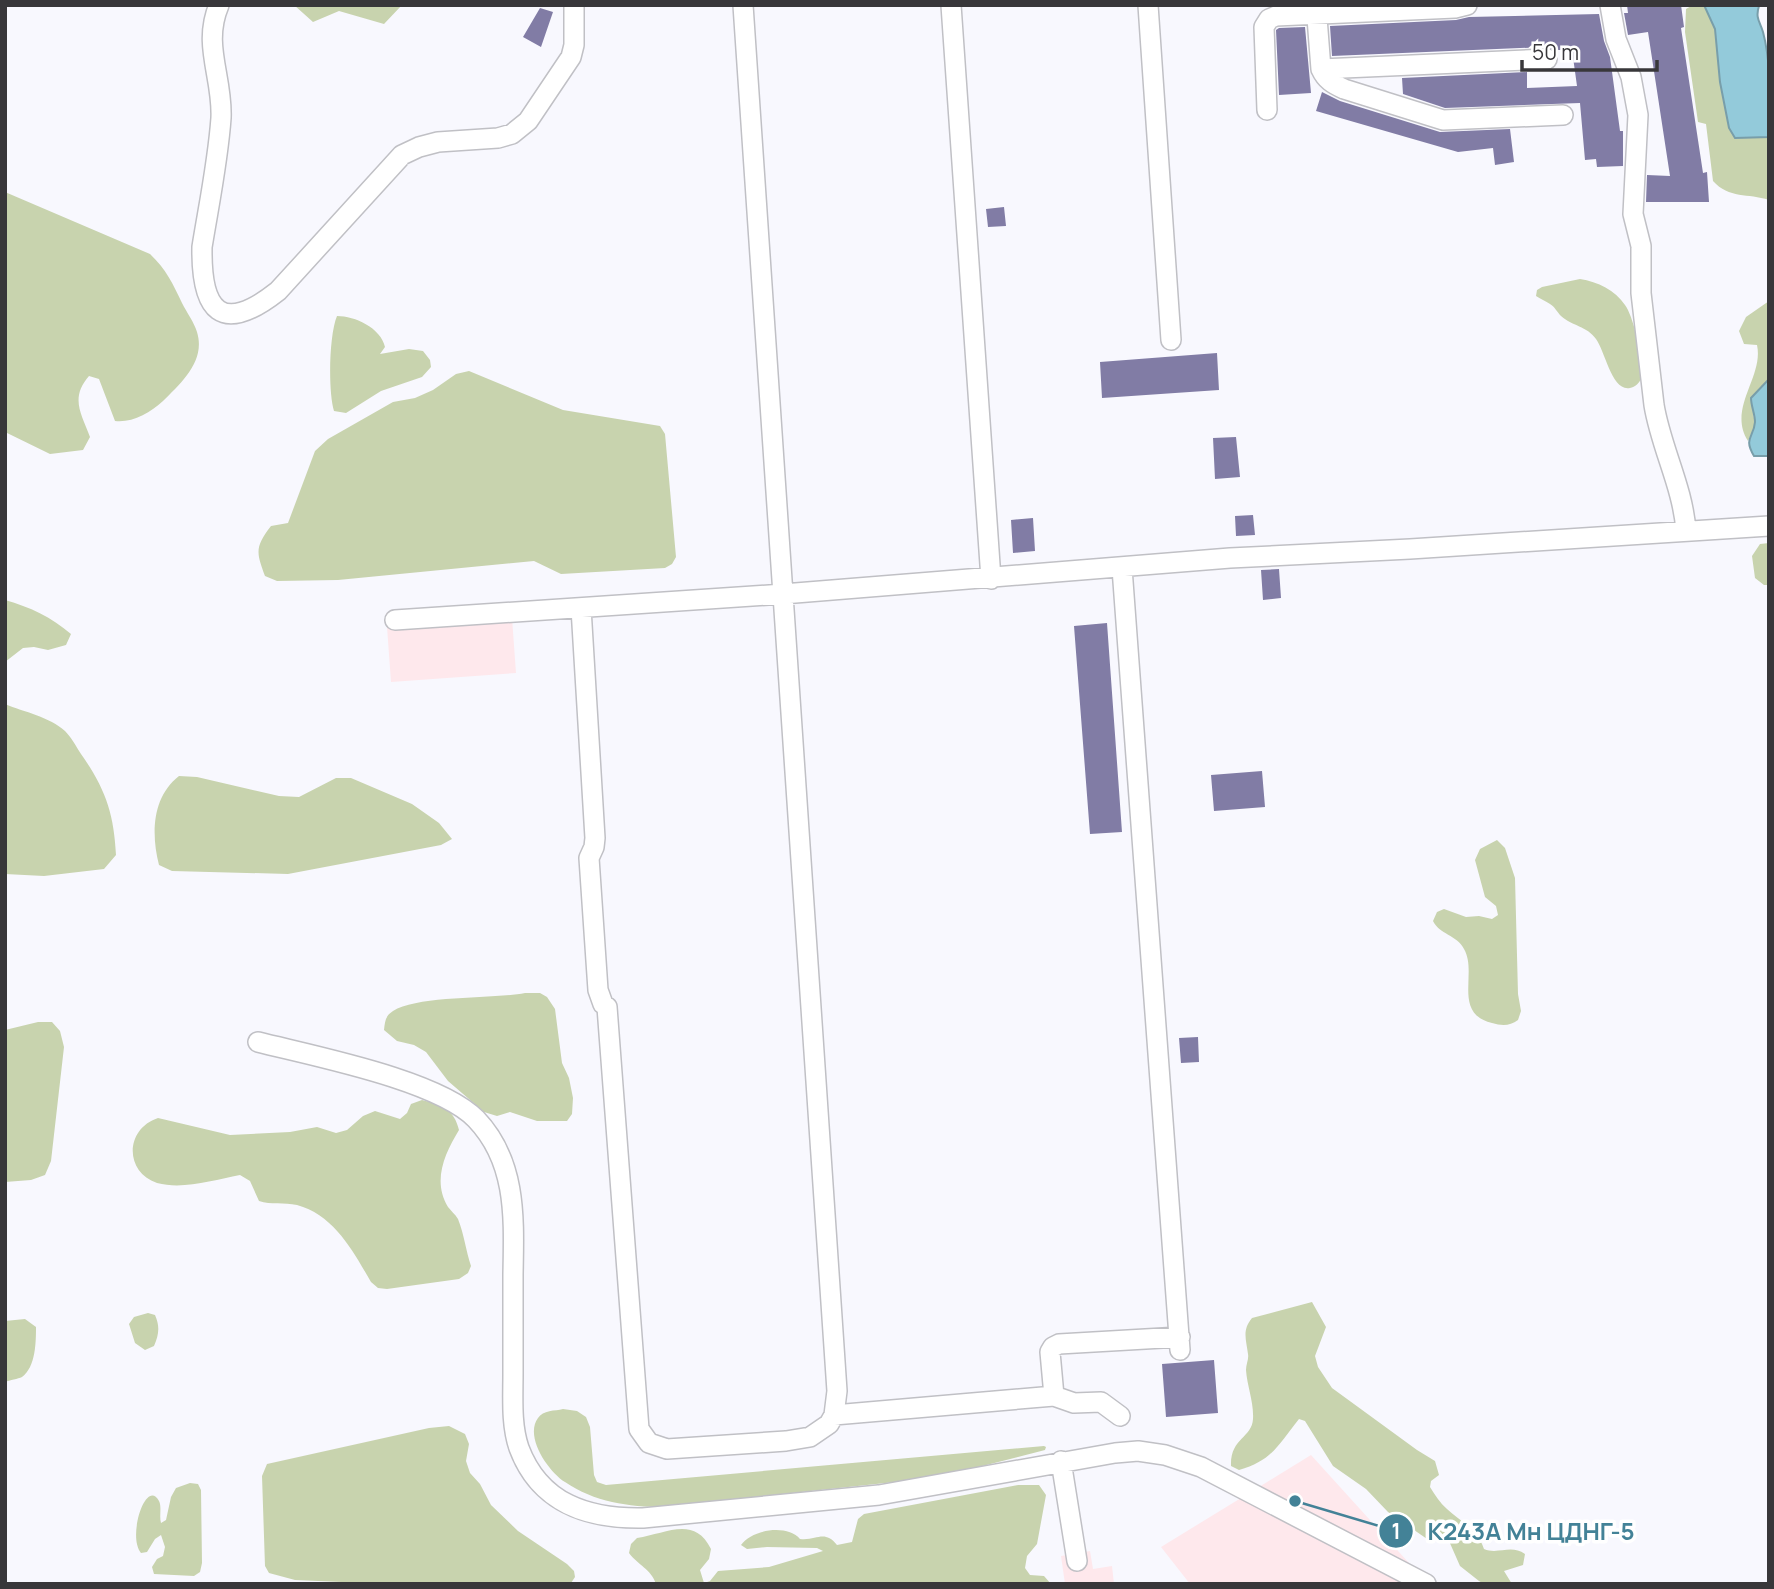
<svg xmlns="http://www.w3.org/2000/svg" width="1774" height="1589" viewBox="0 0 1774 1589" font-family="Manrope,sans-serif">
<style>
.industrial{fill:#fee8ec}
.green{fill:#c8d3ae}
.water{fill:#93cada;stroke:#789eaa;stroke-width:2}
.building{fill:#817ca5}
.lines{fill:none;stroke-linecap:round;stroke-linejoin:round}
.minor-casing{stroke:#c0c0c5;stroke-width:22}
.minor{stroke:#fff;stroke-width:19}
.leader{fill:none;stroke:#438297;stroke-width:2.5}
.callout-dot{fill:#438297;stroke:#fff;stroke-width:2.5}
.mark-label{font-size:21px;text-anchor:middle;font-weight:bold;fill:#fff}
.callout-label{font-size:24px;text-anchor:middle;font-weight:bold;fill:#438297;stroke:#fff;stroke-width:7;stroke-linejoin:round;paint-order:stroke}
</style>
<rect width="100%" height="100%" fill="#f8f8fe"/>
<path class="industrial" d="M511,604L516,673L391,682L386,613Z
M1311,1455L1428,1584H1190L1161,1547Z
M1090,1551L1093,1569L1112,1566L1114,1584H1065L1061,1556Z"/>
<path class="green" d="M294,5H402L384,24L339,11L313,22Z
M1693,5H1704L1715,28L1720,82L1729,128L1735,138L1769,137V200C1748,193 1729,199 1713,181L1706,124L1698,122L1685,32L1686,9Z
M5,192L150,254C166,269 173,284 182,303C187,313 194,322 197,332C206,361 181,383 163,401C150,413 132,423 115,421L99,379L89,376C70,398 81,413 90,437L83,450L50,454L5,432Z
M1580,279C1598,282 1615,290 1625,305C1634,317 1644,363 1641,378C1640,383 1635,387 1630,388C1612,392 1605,351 1596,339C1587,326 1572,326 1561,316C1557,312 1555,307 1550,304C1546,301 1540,299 1536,296L1537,290L1542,287Z
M1769,301V379L1751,398L1755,425L1748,441C1727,408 1764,377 1757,345L1744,344L1739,331L1746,317Z
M337,316C355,316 381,328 385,347L380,354L409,349L423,351L430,360L431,367L422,377L381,391L346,413L334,411C328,391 329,335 337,316Z
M469,371L563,410L660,426L665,434L676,557L672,564L665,568L561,574L534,561L338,580L277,581L265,576C256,552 255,547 271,526L288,523L315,451L328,439L393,402L415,398L433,390L456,374Z
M1769,543V585H1764L1755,578L1752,556L1760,544Z
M5,600C30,607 51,617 71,634L66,645L48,650L34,647L23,648L5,662Z
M5,704C24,712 50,717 65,731C71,737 76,746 81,754C105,788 114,813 116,855L104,869L44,876L5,874Z
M179,776L197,777L279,796L299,797L336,778H351L412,804L439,823L452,839L441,845L288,874L172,871L159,865C151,834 152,797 179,776Z
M1497,840L1505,848L1515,878L1518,994L1521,1011L1518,1020C1510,1026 1502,1026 1492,1023C1452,1013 1478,973 1464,949C1457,935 1439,934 1433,921L1437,912L1444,909L1466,917L1479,916L1492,919L1498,915L1496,906L1485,897L1475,860L1480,849Z
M525,993H540L547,997L555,1009L562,1063L569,1078L573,1098L572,1114L567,1121H537L510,1112L497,1116L484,1112L448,1081L426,1052L414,1045L397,1041L384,1030C385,1022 385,1016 393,1011C418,995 493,999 525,993Z
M38,1022H52L60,1031L64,1047L51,1161L45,1175L31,1180L5,1182V1030Z
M422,1100C442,1105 454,1109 459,1130C445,1153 432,1181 448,1207C451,1211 455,1214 458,1219C464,1234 466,1251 471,1266L468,1273L459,1279L387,1289L378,1288L371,1282C353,1251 334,1215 297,1205C284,1202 271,1205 259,1201L250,1181L240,1175C214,1180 183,1190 157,1183C124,1172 125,1129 158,1118L230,1135L290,1132L317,1127L336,1133L347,1130L363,1116L375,1111L400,1119L407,1113L411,1104Z
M1312,1302L1326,1327L1315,1356L1318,1367L1332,1388L1417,1450L1435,1461L1439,1475L1431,1481L1430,1487C1435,1495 1440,1503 1447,1509C1462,1523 1477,1528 1484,1549C1498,1555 1511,1544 1525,1554L1523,1565L1504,1571L1512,1584H1484L1479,1581L1460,1566L1449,1541H1430L1388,1512L1366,1489L1333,1466L1305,1421L1299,1419C1279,1444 1272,1461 1239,1470L1231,1466C1230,1438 1252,1438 1253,1419C1254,1402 1247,1386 1246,1370C1246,1364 1249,1359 1248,1354C1246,1339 1242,1330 1252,1318Z
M148,1313L155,1315C160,1326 159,1335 154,1346L145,1350L135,1343L129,1324L134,1317Z
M25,1319L36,1327C36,1341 36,1367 22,1377C18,1379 10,1380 5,1382V1321Z
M563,1409L577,1411L586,1417L590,1427L594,1475L597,1482L606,1485L1044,1446L1046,1447L1045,1450L959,1472L904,1481L663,1507C629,1507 594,1502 565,1482C549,1472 524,1437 538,1418C543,1410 555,1411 563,1409Z
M449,1426L465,1434L469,1444L466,1461L470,1473L480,1484L491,1505L518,1531L567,1564L574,1571L575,1577L571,1583L388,1584L295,1580L269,1573L265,1566L262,1476L267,1464L429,1428Z
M190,1483L198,1484L201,1490L202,1563L200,1572L194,1576L154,1574L152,1567L157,1559L163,1556L165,1547L161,1535L155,1539L147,1552L141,1553C127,1537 146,1477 159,1501C162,1507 159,1516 161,1523L166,1520L171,1497L176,1488Z
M1018,1485H1039L1046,1495L1037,1544L1027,1556L1025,1568L1030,1575L1044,1576L1051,1584H656C651,1569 638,1565 629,1553L631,1544L637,1538C666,1534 694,1515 711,1549L709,1559L700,1570L704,1583L710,1581L718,1571L769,1567L823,1551L817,1548L767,1547L747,1549L741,1545C752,1529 788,1524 800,1539C817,1541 824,1529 837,1545L852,1542L858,1519L864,1514Z"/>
<path class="water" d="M1704,5L1759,6C1755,18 1760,22 1763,32C1772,66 1769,102 1769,137L1735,138L1729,128L1720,82L1715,29Z
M1769,379V456H1754C1743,438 1754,437 1755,422C1755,414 1751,406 1751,398Z"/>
<path class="building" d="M1627,5H1681L1684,27L1681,28L1703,173L1707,172L1709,202H1646L1647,175L1670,176L1648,32L1628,35L1624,13H1628Z
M540,8L553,12L541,47L523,37Z
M1599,14L1604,41L1610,57L1620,131H1623V166L1597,167L1596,159L1585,160L1580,103L1445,108L1403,94L1402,78L1527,72V88L1577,86L1572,50H1555L1546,47L1332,56L1330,26L1456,20L1469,17Z
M1305,27L1311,93L1279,95L1276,30L1279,28Z
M1322,92L1340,101L1440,132L1510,129L1514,162L1495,165L1493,148L1458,152L1316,111Z
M1004,207L1006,226L988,227L986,209Z
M1217,353L1219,390L1102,398L1100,362Z
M1236,437L1240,477L1215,479L1213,438Z
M1253,515L1255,535L1236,536L1235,516Z
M1033,518L1035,551L1013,553L1011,520Z
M1279,569L1281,598L1263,600L1261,570Z
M1107,623L1122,832L1090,834L1074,626Z
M1262,771L1265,807L1214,811L1211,775Z
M1198,1037L1199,1062L1181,1063L1179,1038Z
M1214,1360L1218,1413L1166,1417L1162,1364Z"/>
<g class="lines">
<g class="minor-casing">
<path id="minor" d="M219,5C202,45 223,77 221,118C218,161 209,204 202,247C201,311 221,336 278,291L402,155L419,147L438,142L498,138L512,134L528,121L571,57L574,45V5
M951,5L991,579
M1148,5L1171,340
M1316,5L1321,69C1326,80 1333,84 1344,89L1443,120L1563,115
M1610,5L1616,39L1631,77L1638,115L1633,214L1641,246V293L1654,405C1661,448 1683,487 1686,531
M1321,69L1547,59
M1267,110L1264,27L1269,19L1276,16L1455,8L1467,5
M1122,568L1180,1350
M581,608L595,838L594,847L589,858L598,990L603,1004L607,1007L639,1429L649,1443L667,1449L786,1441L810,1437L829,1424L834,1415L837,1391L743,5
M395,620L783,594L1230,558L1410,549L1769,526
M258,1042C313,1056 438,1080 476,1119C517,1162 514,1218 513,1274C513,1307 513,1341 513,1374C513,1398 511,1425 519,1448C540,1504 588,1519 643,1518L879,1495L1115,1453L1138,1451L1165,1455L1201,1467L1426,1584
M1054,1396L1074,1403L1101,1402L1120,1416
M834,1415L1054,1396L1050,1352L1053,1347L1059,1344L1180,1337
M1061,1461L1077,1561"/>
</g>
<use href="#minor" class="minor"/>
</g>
<path class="leader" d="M1295 1501L1396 1531"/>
<g class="callout-dot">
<circle cx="1295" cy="1501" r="7"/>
<circle cx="1396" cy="1531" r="18"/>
</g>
<g class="mark-label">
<text x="1396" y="1539">1</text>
</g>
<g class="callout-label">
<text x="1531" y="1540">К243А Мн ЦДНГ-5</text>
</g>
<rect width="1774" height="1589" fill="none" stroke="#38373a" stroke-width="14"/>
<path d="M1522 60v10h135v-10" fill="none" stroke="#38373a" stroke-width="3.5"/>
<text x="1532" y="60" font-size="21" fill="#38373a" stroke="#ffffff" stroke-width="5" paint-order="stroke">50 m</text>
</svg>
